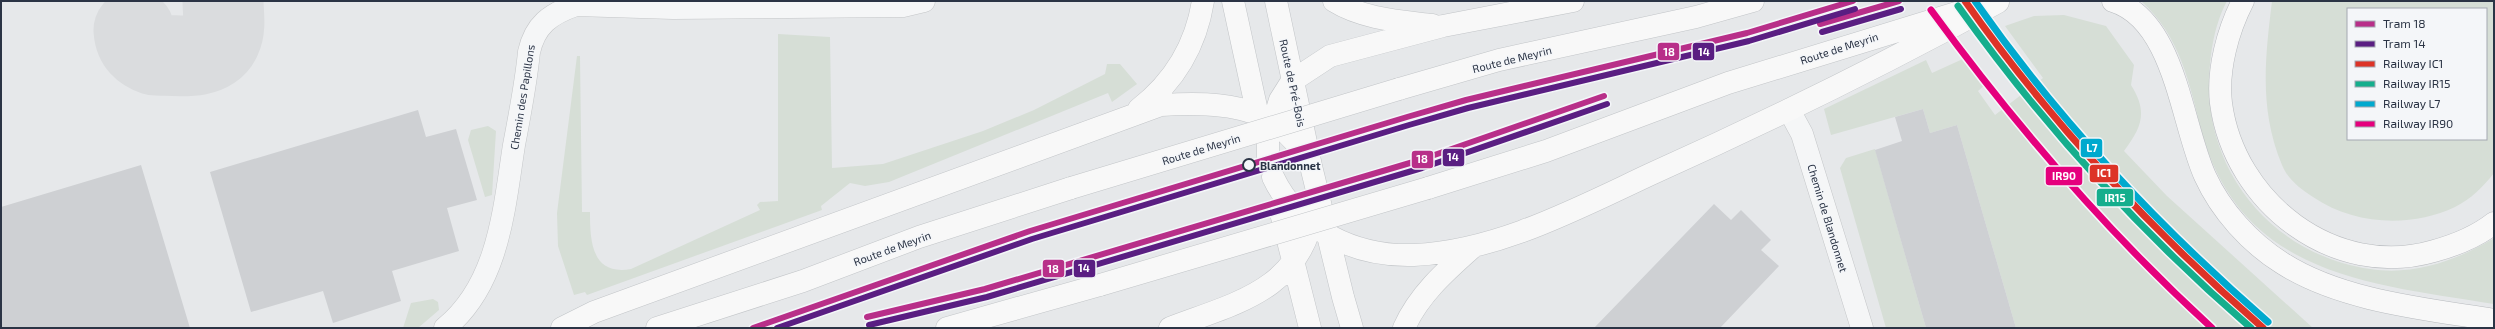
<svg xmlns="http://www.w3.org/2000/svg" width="2495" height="329" viewBox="0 0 2495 329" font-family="'Exo 2',sans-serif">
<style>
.green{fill:#d6ded6;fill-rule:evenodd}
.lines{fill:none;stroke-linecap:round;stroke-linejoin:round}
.taxiway{stroke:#dadcde;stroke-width:81}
.building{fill:#ced0d3}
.street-casing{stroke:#c4c6c8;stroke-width:23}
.primary-casing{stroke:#c2c5c8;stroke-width:23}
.highway-casing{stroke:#b8bbbf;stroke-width:23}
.street{stroke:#f5f6f7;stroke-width:22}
.primary{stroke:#f8f8f8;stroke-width:22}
.highway{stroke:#f8f8f8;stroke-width:22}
.primary-bridge-casing{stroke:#c2c5c8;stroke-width:23;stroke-linecap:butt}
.primary-bridge{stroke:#f8f8f8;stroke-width:22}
.rail-1-casing{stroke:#f4f6f9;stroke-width:10}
.rail-2-casing{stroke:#f4f6f9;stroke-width:10}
.rail-3-casing{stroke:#f4f6f9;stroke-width:10}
.rail-4-casing{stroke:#f4f6f9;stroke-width:10}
.rail-1{stroke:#dd3327;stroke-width:7}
.rail-2{stroke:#15ae8d;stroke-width:7}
.rail-3{stroke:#00a9ce;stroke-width:7}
.rail-4{stroke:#e5007d;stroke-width:7}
.tram-1-casing{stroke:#f4f6f9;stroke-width:9}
.tram-2-casing{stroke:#f4f6f9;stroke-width:9}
.tram-1{stroke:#b82f89;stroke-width:6}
.tram-2{stroke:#5a1e82;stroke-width:6}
.stop-dot{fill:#f4f6f9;stroke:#2b3445;stroke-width:2}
.labels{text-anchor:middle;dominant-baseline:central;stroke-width:3;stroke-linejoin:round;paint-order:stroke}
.street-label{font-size:11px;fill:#2b3445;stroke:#f4f6f9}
.stop-label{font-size:11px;font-weight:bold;fill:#2b3445;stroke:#f4f6f9;text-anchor:start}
.line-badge{stroke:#f4f6f9;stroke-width:1.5}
.badge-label{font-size:11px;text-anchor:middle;font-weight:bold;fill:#fff}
</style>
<rect width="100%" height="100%" fill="#e6e8ea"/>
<path class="green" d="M2141,1H2227C2213,27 2209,60 2209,89C2211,181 2279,256 2370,269C2414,276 2458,260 2494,238V304C2371,284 2242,276 2202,133C2189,83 2181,37 2141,1Z
M2272,1H2494V173C2483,187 2471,199 2455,207C2411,228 2354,225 2313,197C2301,189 2288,180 2282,165C2259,109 2265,59 2272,1ZM2348,9H2486V139H2348Z
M2064,15L2106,26L2134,65L2131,85C2148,112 2142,127 2124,151L2167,196L2313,328H2016L1957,125L1930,133L1923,109L1831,135L1824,109L1926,60L1932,73L1965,58L1986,84L1978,91L1995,115L2043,78L2005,26L2034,16Z
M778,34L830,37L832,168L883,164L983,131L1034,110L1105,74L1107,64H1120L1137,84L1112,102L1108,93L889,182L865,186L850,183L821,206L822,210L587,295L585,292L574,295L558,246L557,213L577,56H580L582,212H590C590,240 591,276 631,269L760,210L757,205L760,202L778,201Z
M488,126L496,131L492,195L485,197L468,140L471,130Z
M1875,149L1926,328H1886L1840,168L1846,158Z
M433,299L438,302L439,310L418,328H403L411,303Z"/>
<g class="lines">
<path class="taxiway" d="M134,30C135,44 143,51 155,55C175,55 211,62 221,38C226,28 223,12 223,1"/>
</g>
<path class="building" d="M1923,109L1930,133L1957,125L2016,328H1926L1875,150L1902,141L1895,117Z
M418,110L426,137L456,129L477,200L447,208L459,251L392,271L401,301L333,323L323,291L251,312L210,172Z
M141,165L190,328H1V207Z
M1714,204L1731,220L1741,210L1771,240L1761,250L1779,266L1720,328H1594Z"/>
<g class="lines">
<g class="street-casing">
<path id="street" d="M1789,110L1802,134L1862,328
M445,328C499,284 504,209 514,145C520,114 526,83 529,52C535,25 550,14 576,5L673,8L903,6L924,1"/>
</g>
<g class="primary-casing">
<path id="primary" d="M1233,1L1260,125
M1276,1L1311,166L1343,297L1352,328
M1334,1C1363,19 1399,21 1432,25
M1399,89L1499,60L1696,17L1753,1
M1139,109C1175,81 1196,45 1203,1
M1268,160V139L1280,100L1292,81L1330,56L1443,26L1573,1
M1273,177C1298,230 1356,257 1414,255C1498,251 1576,209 1651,174C1769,121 1885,64 1998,2
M1428,188L1546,151L1728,83L1966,10
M1281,213L1310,328
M562,328L594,312L1161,105C1224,101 1280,105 1311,166
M657,328L803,281L919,237L1071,188
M947,328L1100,285
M1170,328C1235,303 1300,291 1314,211
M1404,328C1419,294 1447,270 1474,246"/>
</g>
<g class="highway-casing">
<path id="highway" d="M2113,1C2175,20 2181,123 2205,176C2221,211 2250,243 2282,263C2341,301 2426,309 2494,320
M2243,1C2228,30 2217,70 2221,103C2234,203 2335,280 2434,251C2456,245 2476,237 2494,223"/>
</g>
<use href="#street" class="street"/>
<use href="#primary" class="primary"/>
<use href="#highway" class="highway"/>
<g class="primary-bridge-casing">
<path id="primary-bridge" d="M1071,188L1399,89
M1100,285L1428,188"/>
</g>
<use href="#primary-bridge" class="primary-bridge"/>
<g class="rail-1-casing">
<path id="rail-1" d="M1965,1C2051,123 2151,230 2263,328"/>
</g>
<g class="rail-2-casing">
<path id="rail-2" d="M1958,6C2043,125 2140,232 2251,328"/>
</g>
<g class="rail-3-casing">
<path id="rail-3" d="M1975,1C2059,121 2158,226 2268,322"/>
</g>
<g class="rail-4-casing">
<path id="rail-4" d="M1931,10C2015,125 2107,232 2212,328"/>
</g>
<use href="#rail-1" class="rail-1"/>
<use href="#rail-2" class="rail-2"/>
<use href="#rail-3" class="rail-3"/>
<use href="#rail-4" class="rail-4"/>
<g class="tram-1-casing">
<path id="tram-1" d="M1820,24L1899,1
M867,317L985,289L1420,160L1604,96
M753,328L1030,231L1407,117L1466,100L1747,33L1853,1"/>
</g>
<g class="tram-2-casing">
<path id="tram-2" d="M1822,32L1901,9
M869,325L987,297L1422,168L1607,104
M777,328L1032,239L1409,125L1468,108L1749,41L1855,9"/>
</g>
<use href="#tram-1" class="tram-1"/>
<use href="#tram-2" class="tram-2"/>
</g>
<circle class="stop-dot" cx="1249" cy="165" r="6"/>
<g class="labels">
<g class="street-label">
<text transform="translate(1839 48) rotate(-18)">Route de Meyrin</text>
<text transform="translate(1512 59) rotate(-14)">Route de Meyrin</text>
<text transform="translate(1293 83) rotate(78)">Route de Pré-Bois</text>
<text transform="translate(522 97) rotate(-81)">Chemin des Papillons</text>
<text transform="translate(1201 149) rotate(-17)">Route de Meyrin</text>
<text transform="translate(1828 218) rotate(73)">Chemin de Blandonnet</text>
<text transform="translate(892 248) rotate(-20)">Route de Meyrin</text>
</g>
<g class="stop-label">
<text x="1260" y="165">Blandonnet</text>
</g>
</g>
<g class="line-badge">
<rect x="1657" y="42" width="23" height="19" rx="4" fill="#b82f89"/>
<rect x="1692" y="42" width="23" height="19" rx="4" fill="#5a1e82"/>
<rect x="2080" y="138" width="23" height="20" rx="4" fill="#00a9ce"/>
<rect x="1442" y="148" width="23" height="19" rx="4" fill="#5a1e82"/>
<rect x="1411" y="150" width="23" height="19" rx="4" fill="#b82f89"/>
<rect x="2089" y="164" width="30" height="19" rx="4" fill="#dd3327"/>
<rect x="2045" y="166" width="38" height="20" rx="4" fill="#e5007d"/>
<rect x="2096" y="188" width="38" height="19" rx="4" fill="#15ae8d"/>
<rect x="1073" y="259" width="23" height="19" rx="4" fill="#5a1e82"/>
<rect x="1042" y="259" width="23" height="19" rx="4" fill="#b82f89"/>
</g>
<g class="badge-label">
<text x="1669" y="56">18</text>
<text x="1704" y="56">14</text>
<text x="2092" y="152">L7</text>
<text x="1453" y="161">14</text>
<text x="1422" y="163">18</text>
<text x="2104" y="177">IC1</text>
<text x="2064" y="180">IR90</text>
<text x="2115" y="202">IR15</text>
<text x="1084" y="272">14</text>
<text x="1053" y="273">18</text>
</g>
<rect width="2495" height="329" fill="none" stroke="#2b3445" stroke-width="4"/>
<rect x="2347" y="8" width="140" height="132" fill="#f4f6f9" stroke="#a4a8b1"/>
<rect x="2355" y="21" width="20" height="6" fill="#b82f89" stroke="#a4a8b1"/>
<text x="2383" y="28" font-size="12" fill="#2b3445">Tram 18</text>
<rect x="2355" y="41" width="20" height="6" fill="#5a1e82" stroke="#a4a8b1"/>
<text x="2383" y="48" font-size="12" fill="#2b3445">Tram 14</text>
<rect x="2355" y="61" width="20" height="6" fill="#dd3327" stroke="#a4a8b1"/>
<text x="2383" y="68" font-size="12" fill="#2b3445">Railway IC1</text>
<rect x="2355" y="81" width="20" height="6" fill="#15ae8d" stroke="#a4a8b1"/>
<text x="2383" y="88" font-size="12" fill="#2b3445">Railway IR15</text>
<rect x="2355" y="101" width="20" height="6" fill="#00a9ce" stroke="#a4a8b1"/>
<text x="2383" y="108" font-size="12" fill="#2b3445">Railway L7</text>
<rect x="2355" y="121" width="20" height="6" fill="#e5007d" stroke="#a4a8b1"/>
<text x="2383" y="128" font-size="12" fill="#2b3445">Railway IR90</text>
</svg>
